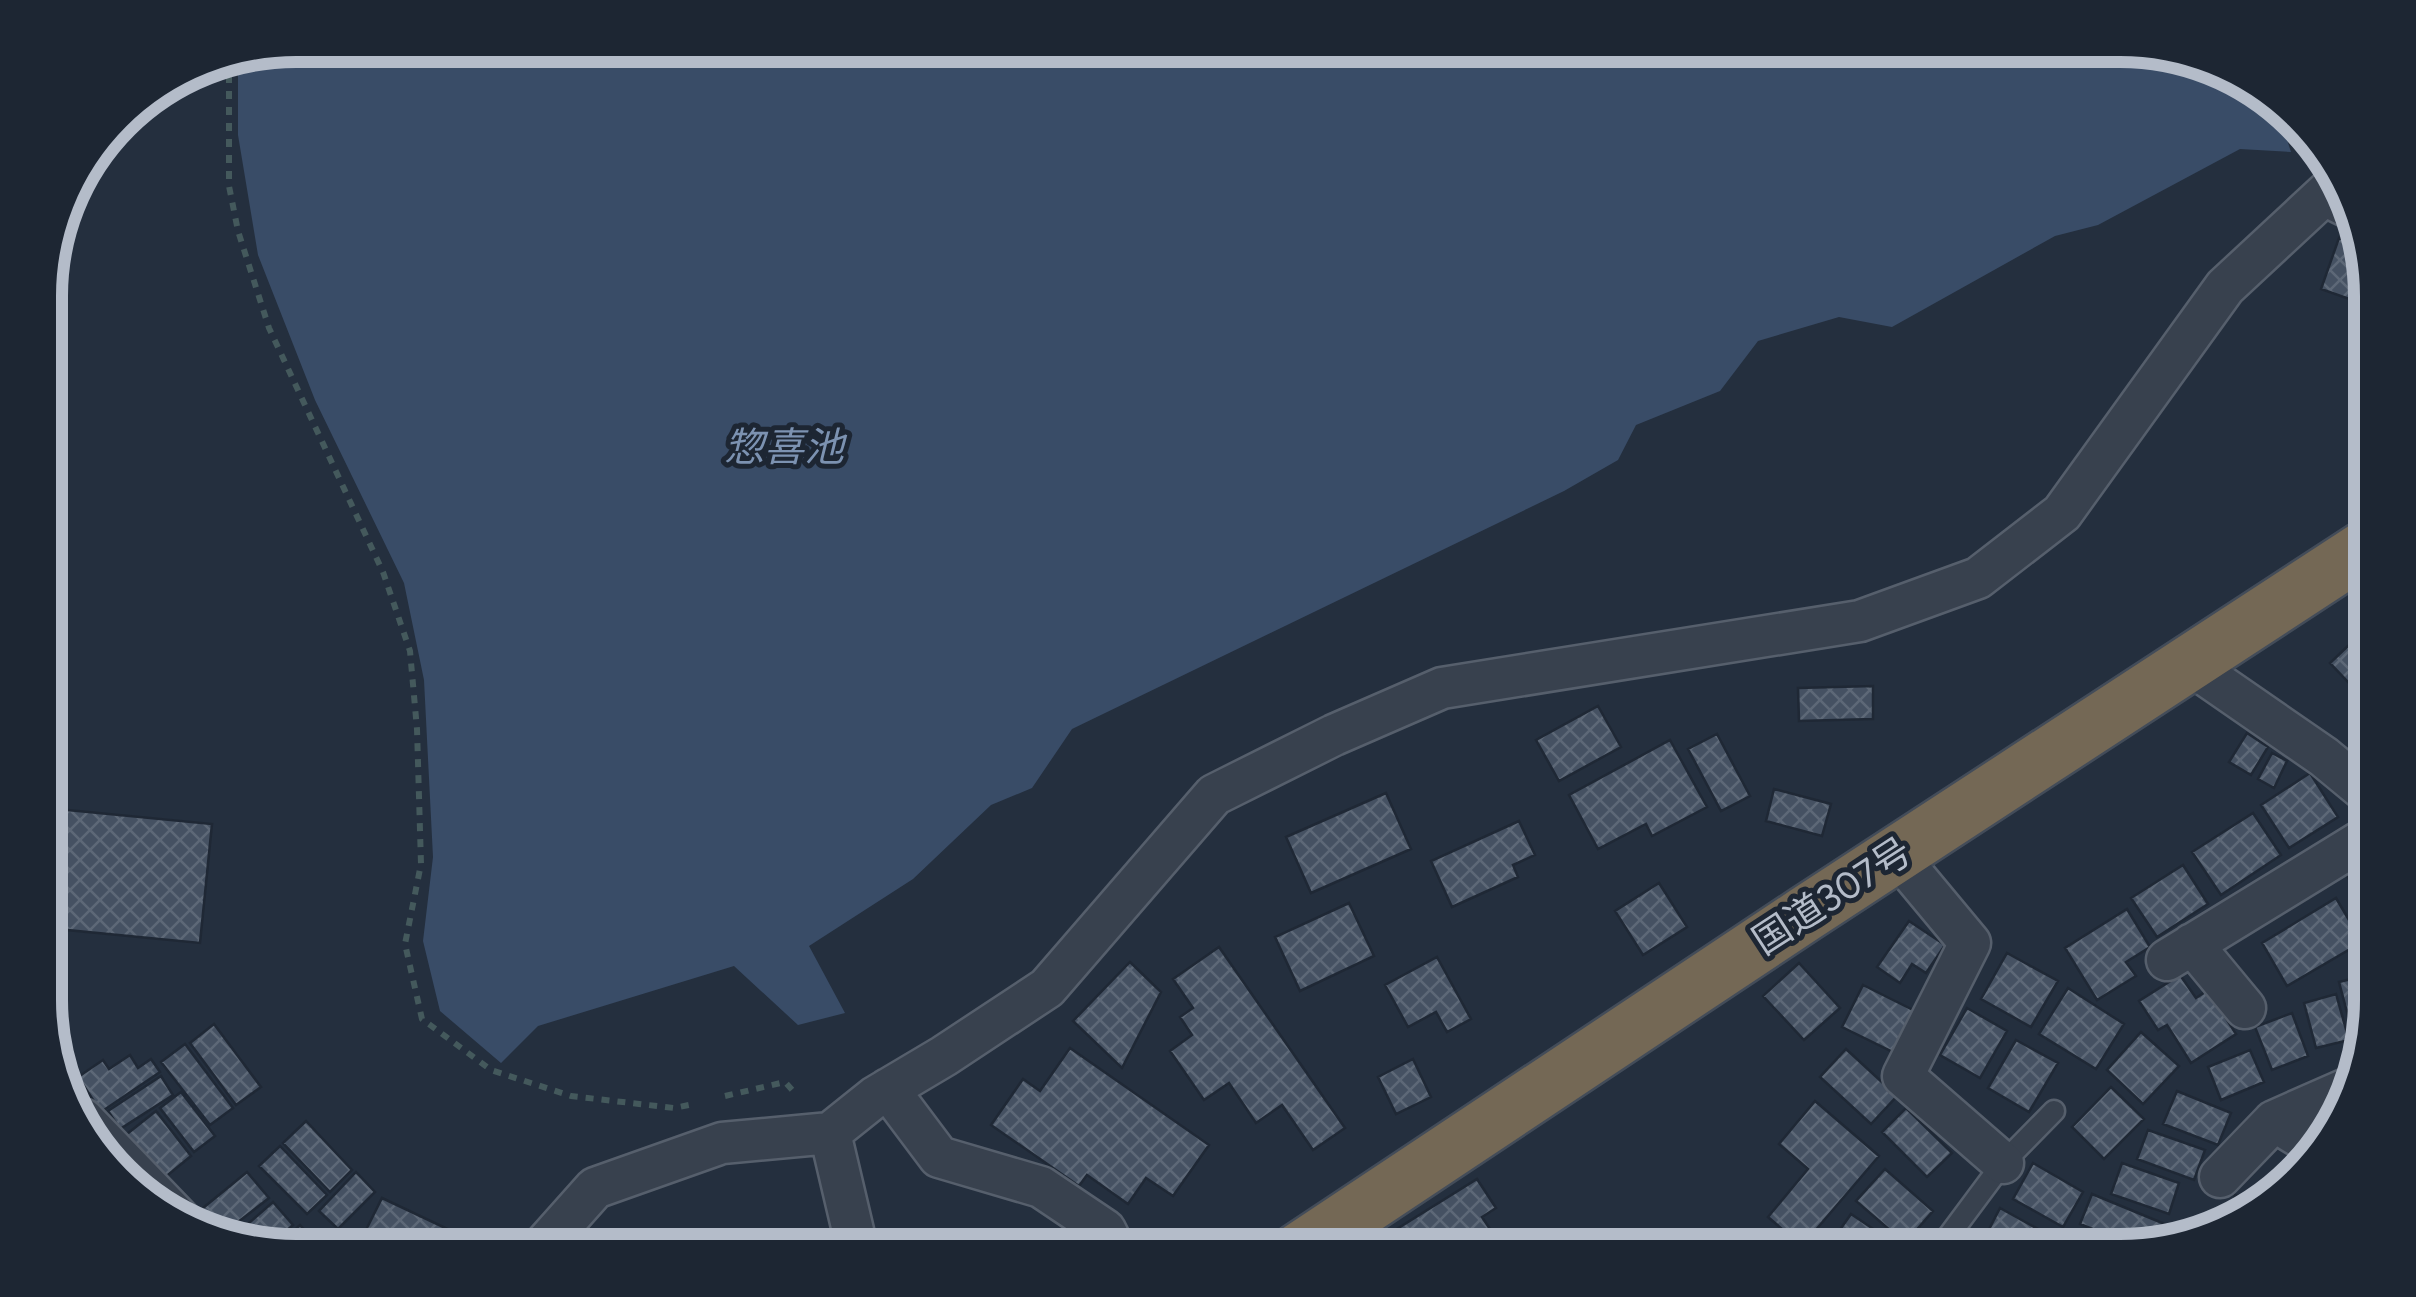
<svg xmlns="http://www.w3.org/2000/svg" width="2416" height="1297" viewBox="0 0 2416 1297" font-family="Figtree,'Noto Sans JP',sans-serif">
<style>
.water{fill:#394c67}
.building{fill:url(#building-cross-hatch);stroke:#1f2835;stroke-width:2.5}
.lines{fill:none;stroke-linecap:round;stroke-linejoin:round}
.lane-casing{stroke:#565f6c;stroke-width:25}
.street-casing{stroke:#565f6c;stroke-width:45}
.highway-casing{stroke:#434c59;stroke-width:60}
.path{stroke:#44595c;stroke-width:6;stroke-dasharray:8 8;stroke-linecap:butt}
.lane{stroke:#38414e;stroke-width:20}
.street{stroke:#38414e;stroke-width:40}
.highway{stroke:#746855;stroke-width:55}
.labels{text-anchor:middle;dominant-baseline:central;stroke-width:10;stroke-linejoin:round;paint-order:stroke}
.street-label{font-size:38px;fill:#b4bcc9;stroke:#1d2633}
.water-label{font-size:40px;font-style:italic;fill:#7c92b1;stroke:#1d2633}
.rim{fill:none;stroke:#b4bcc9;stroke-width:12}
</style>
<defs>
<pattern id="building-cross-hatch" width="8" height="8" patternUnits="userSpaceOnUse" patternTransform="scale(2.5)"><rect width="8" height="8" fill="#455162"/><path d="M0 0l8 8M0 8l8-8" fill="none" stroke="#5d6877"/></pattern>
</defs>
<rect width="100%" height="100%" fill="#242f3e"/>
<path class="water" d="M297,45H2119L2231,71L2278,112L2291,152L2240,149L2098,225L2055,236L1892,327L1839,317L1758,341L1720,391L1636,425L1618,460L1564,491L1072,729L1032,788L991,805L913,879L809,946L845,1013L798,1025L734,966L538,1026L501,1063L440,1011L423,941L433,857L424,680L404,583L315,400L258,255L238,135V57Z"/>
<path class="building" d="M2339,238L2362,246L2369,265V306L2321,289Z
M2370,625V705L2330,663Z
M1873,686V719L1799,721L1798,688Z
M1598,706L1621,747L1559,781L1536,740Z
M2247,733L2268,747L2251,775L2229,762Z
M1717,734L1750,796L1721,811L1688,749Z
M1670,740L1707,807L1652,836L1646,824L1598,849L1569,795Z
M2272,753L2287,761L2274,788L2258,779Z
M2310,773L2338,817L2289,848L2261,805Z
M1774,789L1831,804L1822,836L1766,821Z
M1386,793L1411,849L1311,893L1286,837Z
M47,808L212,824L200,943L47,928Z
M2253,813L2281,855L2221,895L2192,852Z
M1519,821L1535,855L1513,865L1518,877L1452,907L1431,861Z
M2371,856V912L2345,873Z
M2183,865L2208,904L2157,937L2131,898Z
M1659,883L1687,927L1643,955L1615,911Z
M2336,898L2362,942L2287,986L2262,943Z
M1349,903L1374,956L1300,991L1275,937Z
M2127,909L2150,947L2126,962L2136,976L2097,1000L2065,948Z
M1909,921L1945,945L1926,973L1912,964L1900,983L1877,967Z
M1219,947L1345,1128L1313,1150L1282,1105L1256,1123L1229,1083L1204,1100L1170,1051L1192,1035L1180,1017L1193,1008L1173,979Z
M2007,953L2058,981L2031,1027L1981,999Z
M1437,957L1471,1019L1447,1032L1436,1012L1408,1027L1385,985Z
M1130,962L1161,992L1122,1068L1073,1021Z
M1799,963L1840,1008L1804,1040L1763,996Z
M2371,974V1001L2364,1032L2353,1035L2339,982Z
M2180,975L2196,998L2208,990L2236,1034L2191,1063L2167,1025L2158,1030L2139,1001Z
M1863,985L1915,1011L1895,1053L1842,1027Z
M2068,988L2124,1024L2096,1069L2039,1034Z
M2336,994L2349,1040L2316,1048L2304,1003Z
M1967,1008L2007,1031L1980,1078L1940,1055Z
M2292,1013L2308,1056L2272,1070L2255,1027Z
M214,1024L261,1087L236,1105L190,1043Z
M2141,1032L2179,1066L2143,1104L2107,1070Z
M2016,1040L2058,1063L2029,1112L1988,1088Z
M185,1044L233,1108L210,1125L161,1062Z
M1070,1048L1209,1145L1173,1196L1146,1178L1128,1204L1087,1175L1079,1186L991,1125L1023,1079L1040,1091Z
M1846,1049L1897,1096L1871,1124L1820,1077Z
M2250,1050L2264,1082L2221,1100L2208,1067Z
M130,1055L138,1068L151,1059L160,1072L101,1112L78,1077L103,1060L109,1069Z
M1413,1059L1431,1097L1396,1114L1378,1077Z
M161,1076L173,1095L120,1129L108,1111Z
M2111,1087L2144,1119L2104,1159L2072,1127Z
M2177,1091L2231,1113L2218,1145L2163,1124Z
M181,1092L215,1136L194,1152L160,1108Z
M1815,1101L1879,1156L1802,1246L1768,1217L1808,1169L1779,1144Z
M1906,1108L1952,1153L1927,1177L1882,1132Z
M156,1111L191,1156L163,1179L127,1134Z
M306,1121L352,1170L330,1192L283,1143Z
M2148,1130L2205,1150L2194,1180L2137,1159Z
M280,1146L327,1195L307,1214L259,1166Z
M2033,1163L2083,1192L2063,1227L2013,1199Z
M2122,1163L2179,1183L2169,1214L2111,1194Z
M1885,1169L1933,1211L1905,1243L1856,1201Z
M247,1172L269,1198L224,1233L203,1208Z
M356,1172L375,1192L338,1229L319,1211Z
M1477,1179L1496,1208L1482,1217L1504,1250L1502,1252H1360Z
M2092,1194L2172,1227L2166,1241L2142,1249L2080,1224Z
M2235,1195L2265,1203L2259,1210L2228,1220Z
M382,1198L492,1250L491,1252H365L357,1248Z
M273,1202L293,1225L270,1246L233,1237Z
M2000,1208L2056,1239L2050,1252H1998L1982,1243Z
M1851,1214L1906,1251H1825Z
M300,1225L320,1248L316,1252H297L276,1247Z
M814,1232L818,1252H719Z
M2073,1232L2114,1251L2063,1252Z"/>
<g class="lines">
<g class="lane-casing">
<path id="lane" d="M2316,202L2352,220
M1944,1252L1939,1249L2003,1163L2054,1111"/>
</g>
<g class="street-casing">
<path id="street" d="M2188,663L2324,757L2370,795
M1896,854L1970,943L1903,1076L2003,1163
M2192,944L2245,1008
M2167,960L2371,835
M888,1089L939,1157L1041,1187L1105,1230L1116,1252
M83,1119L185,1225
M2274,1121L2315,1146
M830,1133L858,1252
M2220,1177L2274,1121L2351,1087
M538,1252L595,1188L722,1143L830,1133L875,1097L944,1056L1047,988L1214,795L1334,735L1442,688L1860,621L1978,578L2062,513L2225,287L2338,182"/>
</g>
<g class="highway-casing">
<path id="highway" d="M1297,1252L1805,914L2370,545"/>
</g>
<path class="path" d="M229,59V186L238,231L269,328L383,572L410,651L417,729L421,864L405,944L422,1019L491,1070L571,1096L674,1108L694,1104
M725,1096L785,1082L796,1094"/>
<use href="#lane" class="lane"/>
<use href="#street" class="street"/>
<use href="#highway" class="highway"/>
</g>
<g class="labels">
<g class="street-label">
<text transform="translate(1832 896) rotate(-33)">国道307号</text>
</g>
<g class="water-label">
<text x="784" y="447">惣喜池</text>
</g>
</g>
<path d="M0 0H2416V1297H0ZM296 62H2120A234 234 0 0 1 2354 296V1000A234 234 0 0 1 2120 1234H296A234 234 0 0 1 62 1000V296A234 234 0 0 1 296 62Z" fill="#1d2633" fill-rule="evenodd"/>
<path class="rim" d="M296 62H2120A234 234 0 0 1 2354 296V1000A234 234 0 0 1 2120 1234H296A234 234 0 0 1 62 1000V296A234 234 0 0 1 296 62Z"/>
</svg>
